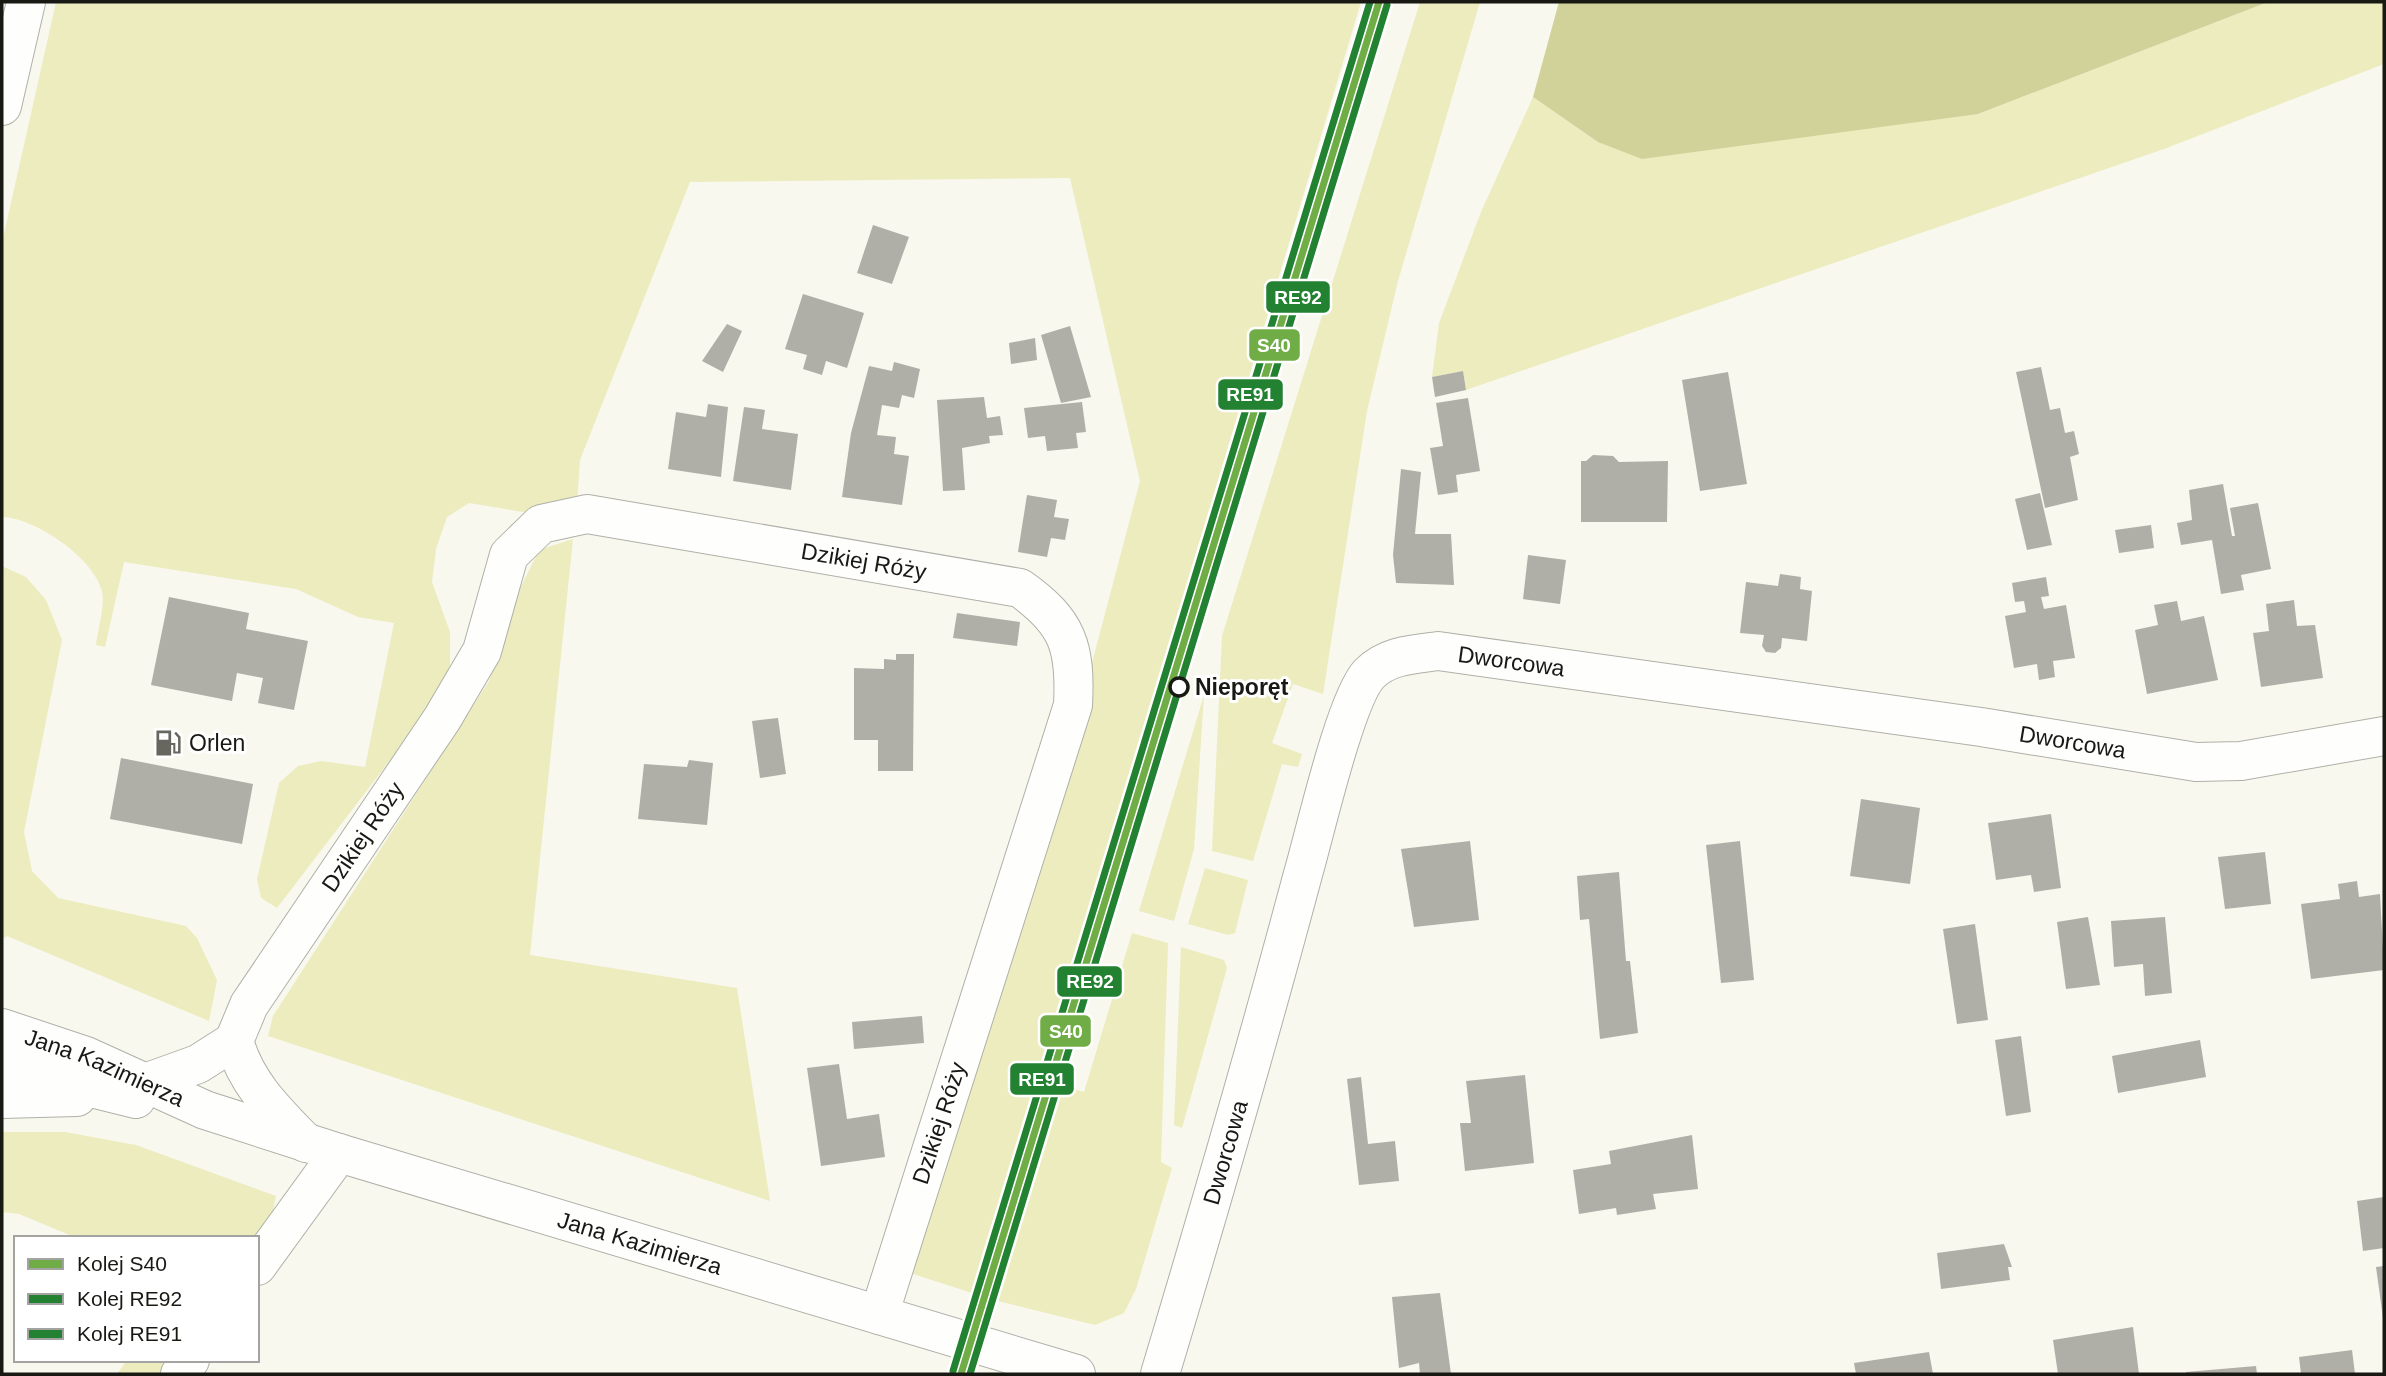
<svg xmlns="http://www.w3.org/2000/svg" width="2386" height="1376" viewBox="0 0 2386 1376" font-family="Arial,sans-serif">
<style>
.green{fill:#ececbf}
.water{fill:#d1d19a}
.building{fill:#afafa8}
.lines{fill:none;stroke-linecap:round;stroke-linejoin:round}
.minor-casing{stroke:#b0b0a9;stroke-width:40}
.secondary-casing{stroke:#b0b0a9;stroke-width:40}
.minor{stroke:#fefefc;stroke-width:38}
.secondary{stroke:#fefefc;stroke-width:38}
.rail-1-casing{stroke:#fff;stroke-width:12}
.rail-2-casing{stroke:#fff;stroke-width:12}
.rail-3-casing{stroke:#fff;stroke-width:12}
.rail-1{stroke:#70ad46;stroke-width:7}
.rail-2{stroke:#238132;stroke-width:7}
.rail-3{stroke:#238132;stroke-width:7}
.stop-dot{fill:#fff;stroke:#191914;stroke-width:3.5}
.labels{text-anchor:middle;dominant-baseline:central;stroke-width:6;stroke-linejoin:round;paint-order:stroke}
.street-label{font-size:23px;fill:#191914;stroke:#fff}
.stop-label{font-size:23px;font-weight:bold;fill:#191914;stroke:#fff;text-anchor:start}
.poi-label{font-size:23px;fill:#191914;stroke:#fff;text-anchor:start}
.line-badge{stroke:#fff;stroke-width:2.5}
.badge-label{font-size:19px;text-anchor:middle;font-weight:bold;fill:#fff}
</style>
<rect width="100%" height="100%" fill="#f8f8ee"/>
<path class="green" d="M56,2H1361L975,1294L910,1273L921,1223L1092,663L1140,481L1070,178L690,182L580,460L577,502L529,513L469,503L447,517L436,549L432,582L450,632V665L433,704L277,908L261,898L257,879L279,783L298,766L321,761L365,767L394,623L358,617L296,589L124,562L105,647L96,645C98,630 105,606 102,591C93,557 35,518 2,517V243Z
M1420,2H1480L1398,281L1367,411L1323,694L1293,684L1272,743L1302,754L1298,767L1282,764L1253,861L1212,851L1222,636Z
M2268,2H2384V64L2164,149L1466,390L1463,371L1432,377L1439,323L1481,212L1533,97L1598,142L1978,114Z
M573,539L530,955L737,988L770,1201L268,1036L273,1016L489,681L515,599L539,550Z
M2,566L26,577L46,600L62,640L24,832L32,871L58,898L186,926L197,938L217,980L209,1021L7,936L2,939Z
M1204,695L1194,849L1174,921L1139,911Z
M1205,868L1248,880L1235,933L1228,935L1188,924Z
M1132,933L1168,943L1161,1162L1172,1168L1136,1289L1124,1313L1095,1325L994,1300L1060,1085L1084,1092Z
M1181,947L1224,960L1227,968L1182,1128L1174,1125Z
M2,1132H65L136,1145L276,1196L270,1223L257,1238H77L19,1214L2,1212Z
M127,1360H172L162,1374H117Z"/>
<path class="water" d="M1559,2H2268L1978,114L1642,159L1598,142L1533,97Z"/>
<path class="building" d="M873,225L909,237L892,284L857,273Z
M803,294L864,313L847,368L826,361L822,375L803,369L807,355L785,349Z
M727,324L742,331L723,372L702,361Z
M1070,326L1091,397L1061,403L1041,335Z
M1035,338L1037,360L1011,364L1009,343Z
M894,362L920,369L914,398L902,395L899,408L882,405L877,435L896,437L894,454L909,456L902,505L842,497L851,433L869,366L892,371Z
M2041,367L2050,410L2060,408L2065,433L2074,431L2079,454L2070,457L2078,500L2045,508L2016,372Z
M1463,371L1466,390L1435,397L1432,377Z
M1728,372L1747,484L1700,491L1682,380Z
M984,397L987,418L1000,416L1003,435L989,436L990,443L962,448L965,490L943,491L937,400Z
M1468,398L1480,471L1456,475L1458,492L1438,495L1430,448L1443,446L1436,403Z
M1082,402L1086,432L1076,433L1078,448L1047,451L1045,436L1028,438L1024,408Z
M708,404L728,407L721,477L668,469L676,412L706,417Z
M744,407L765,410L762,429L798,434L791,490L733,481Z
M1593,455L1613,456L1619,462L1668,461L1667,522H1581V461H1586Z
M1401,469L1421,472L1415,534H1451L1454,585L1396,583L1393,555Z
M2223,484L2232,536H2235L2230,508L2258,503L2271,569L2241,575L2244,590L2221,594L2212,540L2181,545L2177,523L2192,520L2189,490Z
M2040,493L2052,545L2027,550L2015,499Z
M1027,495L1057,500L1054,517L1069,519L1065,540L1051,538L1047,557L1018,552Z
M2151,525L2154,548L2119,553L2115,530Z
M1528,555L1566,560L1560,604L1523,599Z
M1780,574L1801,577L1800,589L1812,591L1807,641L1782,638L1781,648L1775,653L1766,652L1762,646L1764,635L1740,633L1746,582L1778,586Z
M2046,577L2049,596L2041,597L2044,609L2066,605L2075,658L2053,661L2055,677L2039,680L2037,664L2014,668L2005,616L2026,612L2024,601L2015,602L2012,583Z
M169,597L249,613L246,629L308,641L294,710L258,703L263,678L237,673L232,701L151,685Z
M2294,600L2297,626L2315,625L2323,678L2261,687L2253,633L2269,631L2266,604Z
M2177,601L2181,621L2204,616L2218,680L2147,694L2135,630L2158,625L2154,605Z
M957,613L1020,622L1017,646L953,638Z
M896,654H914L913,771H878V740H854V668L884,669V659L896,660Z
M778,718L786,774L760,778L752,721Z
M121,758L253,784L242,844L110,819Z
M689,760L713,763L707,825L638,819L644,764L687,767Z
M1861,799L1920,808L1910,884L1850,876Z
M2051,814L2061,888L2034,892L2031,875L1996,880L1988,823Z
M1470,841L1479,920L1414,927L1401,849Z
M1740,841L1754,980L1721,983L1706,845Z
M2265,852L2271,904L2225,909L2218,857Z
M1619,872L1626,961H1630L1638,1033L1600,1039L1589,919L1580,920L1577,876Z
M2357,881L2359,897L2380,894L2384,970L2311,979L2301,904L2340,899L2338,884Z
M2088,917L2100,985L2066,989L2057,922Z
M2165,917L2172,993L2145,996L2143,964L2114,967L2111,921Z
M1975,924L1988,1020L1957,1024L1943,929Z
M922,1016L924,1043L854,1049L852,1022Z
M2021,1036L2031,1112L2006,1116L1995,1040Z
M2200,1040L2206,1077L2118,1093L2112,1056Z
M839,1064L847,1119L879,1114L885,1157L821,1166L807,1068Z
M1525,1075L1534,1163L1465,1171L1460,1123H1471L1466,1081Z
M1361,1077L1368,1144L1395,1141L1399,1181L1359,1185L1347,1079Z
M1692,1135L1698,1189L1653,1194L1656,1209L1617,1215L1616,1208L1579,1214L1573,1170L1611,1164L1609,1151Z
M2384,1197V1248L2363,1251L2357,1201Z
M2004,1244L2012,1267H2008L2010,1280L1941,1289L1937,1253Z
M2384,1266V1318H2383L2376,1267Z
M1440,1293L1451,1374H1420L1419,1363L1399,1368L1392,1297Z
M2133,1327L2139,1374H2058L2053,1340Z
M2352,1350L2355,1374H2301L2299,1357Z
M1929,1352L1933,1374H1856L1854,1363Z
M2256,1366L2257,1374H2186V1372Z"/>
<g class="lines">
<g class="minor-casing">
<g id="minor">
<path d="M234,1041C247,1085 275,1111 306,1143"/>
<path id="s1" d="M145,1083L198,1064L234,1041L249,1005L442,719L482,651L509,555L541,524L587,514L1020,588C1068,622 1076,647 1073,705L879,1315"/>
<path d="M257,1266L339,1153"/>
<path d="M180,1374L190,1360"/>
<path id="s2" d="M1160,1374C1210,1208 1258,1042 1303,874C1315,833 1345,700 1369,674C1387,655 1415,654 1438,651L1981,727L2196,762L2241,761L2384,736"/>
</g>
</g>
<g class="secondary-casing">
<g id="secondary">
<path d="M2,106L26,2"/>
<path id="s3" d="M2,1028L86,1056L205,1110L339,1153L1076,1374"/>
<path d="M2,1066L136,1099"/>
<path d="M2,1099L77,1097"/>
</g>
</g>
<use href="#minor" class="minor"/>
<use href="#secondary" class="secondary"/>
<g class="rail-1-casing">
<path id="rail-1" d="M961,1374L1379,2"/>
</g>
<g class="rail-2-casing">
<path id="rail-2" d="M970,1374L1387,5"/>
</g>
<g class="rail-3-casing">
<path id="rail-3" d="M953,1371L1370,2"/>
</g>
<use href="#rail-1" class="rail-1"/>
<use href="#rail-2" class="rail-2"/>
<use href="#rail-3" class="rail-3"/>
</g>
<defs>
<g id="fuel-bare" transform="scale(2.1)"><path d="M-5.5-6h7V0h2V4h1.3V-2.5L3-4.5l.8-.8L6-3V5H2.5V1h-1V6h-7ZM-4.2-4.7v3.2H.2V-4.7Z" fill="#676760" stroke="#fff" stroke-width="2.5" paint-order="stroke"/></g>
</defs>
<g fill-rule="evenodd">
<use href="#fuel-bare" x="168" y="743"/>
</g>
<circle class="stop-dot" cx="1179" cy="687" r="9"/>
<g class="labels">
<g class="street-label">
<text stroke="none"><textPath href="#s1" startOffset="1034">Dzikiej Róży</textPath></text>
<text stroke="none"><textPath href="#s2" startOffset="880">Dworcowa</textPath></text>
<text stroke="none"><textPath href="#s2" startOffset="1447">Dworcowa</textPath></text>
<text stroke="none"><textPath href="#s1" startOffset="341">Dzikiej Róży</textPath></text>
<text stroke="none"><textPath href="#s3" startOffset="110">Jana Kazimierza</textPath></text>
<text transform="translate(939 1123) rotate(-72)">Dzikiej Róży</text>
<text stroke="none"><textPath href="#s2" startOffset="231">Dworcowa</textPath></text>
<text stroke="none"><textPath href="#s3" startOffset="674">Jana Kazimierza</textPath></text>
</g>
<g class="stop-label">
<text x="1195" y="687">Nieporęt</text>
</g>
<g class="poi-label">
<text x="189" y="743">Orlen</text>
</g>
</g>
<g class="line-badge">
<rect x="1265" y="280" width="66" height="34" rx="7" fill="#238132"/>
<rect x="1248" y="328" width="53" height="34" rx="7" fill="#70ad46"/>
<rect x="1217" y="378" width="67" height="33" rx="7" fill="#238132"/>
<rect x="1056" y="965" width="67" height="33" rx="7" fill="#238132"/>
<rect x="1039" y="1014" width="53" height="34" rx="7" fill="#70ad46"/>
<rect x="1009" y="1062" width="66" height="34" rx="7" fill="#238132"/>
</g>
<g class="badge-label">
<text x="1298" y="304">RE92</text>
<text x="1274" y="352">S40</text>
<text x="1250" y="401">RE91</text>
<text x="1090" y="988">RE92</text>
<text x="1066" y="1038">S40</text>
<text x="1042" y="1086">RE91</text>
</g>
<rect width="2386" height="1376" fill="none" stroke="#191914" stroke-width="7"/>
<rect x="14" y="1236" width="245" height="126" fill="#ffffff" stroke="#a3a3a1" stroke-width="2"/>
<rect x="28" y="1259" width="35" height="10" fill="#70ad46" stroke="#a3a3a1" stroke-width="2"/>
<text x="77" y="1271" font-size="21" fill="#191914">Kolej S40</text>
<rect x="28" y="1294" width="35" height="10" fill="#238132" stroke="#a3a3a1" stroke-width="2"/>
<text x="77" y="1306" font-size="21" fill="#191914">Kolej RE92</text>
<rect x="28" y="1329" width="35" height="10" fill="#238132" stroke="#a3a3a1" stroke-width="2"/>
<text x="77" y="1341" font-size="21" fill="#191914">Kolej RE91</text>
</svg>
